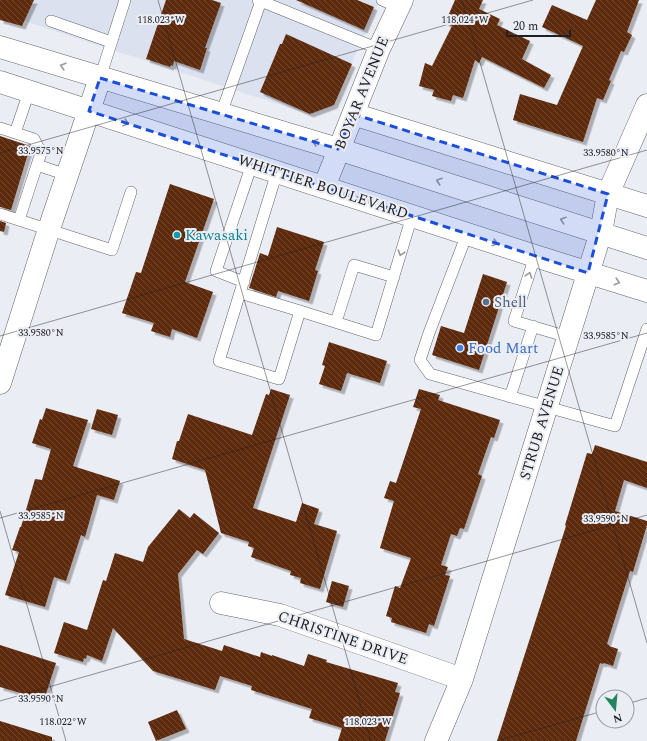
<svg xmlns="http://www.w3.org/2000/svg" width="647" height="741" viewBox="0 0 647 741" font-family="Spectral,serif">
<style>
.built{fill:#dce1ef}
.building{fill:url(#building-back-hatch);filter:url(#shadow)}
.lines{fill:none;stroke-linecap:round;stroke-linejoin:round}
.service-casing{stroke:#63656b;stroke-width:12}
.minor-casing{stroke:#63656b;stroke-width:23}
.primary-casing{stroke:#63656b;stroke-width:23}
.service{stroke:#fff;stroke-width:11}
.minor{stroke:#fff;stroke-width:22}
.primary{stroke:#fff;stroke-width:22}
.oneway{stroke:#9a9a9c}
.marked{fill:#1d4ed8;fill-opacity:0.2;stroke:#1d4ed8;stroke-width:3;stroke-dasharray:8 5;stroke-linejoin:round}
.ticks{fill:none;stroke:#1e1f22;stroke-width:1;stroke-opacity:0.45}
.culture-dot{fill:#0f9aa8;stroke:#ebedf4;stroke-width:1.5}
.service-dot{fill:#5c6f8a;stroke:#ebedf4;stroke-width:1.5}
.shop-dot{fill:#3f7fe0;stroke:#ebedf4;stroke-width:1.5}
.labels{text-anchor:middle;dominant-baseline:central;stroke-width:4;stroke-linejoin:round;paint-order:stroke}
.street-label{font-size:15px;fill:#1e1f22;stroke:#ebedf4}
.culture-label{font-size:15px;fill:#0d838f;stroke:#ebedf4;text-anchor:start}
.service-label{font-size:15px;fill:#4e5e75;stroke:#ebedf4;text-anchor:start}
.shop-label{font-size:15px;fill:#366cbe;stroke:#ebedf4;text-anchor:start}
.ticks-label{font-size:10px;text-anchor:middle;fill:#1e1f22;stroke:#ebedf4;stroke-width:4;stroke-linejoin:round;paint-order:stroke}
</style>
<defs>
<pattern id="building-back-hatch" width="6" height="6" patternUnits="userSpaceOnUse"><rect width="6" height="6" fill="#5d2b0c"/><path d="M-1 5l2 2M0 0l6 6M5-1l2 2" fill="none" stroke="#70482f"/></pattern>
<filter id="shadow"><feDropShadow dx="3.5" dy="3.5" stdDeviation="0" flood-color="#0004"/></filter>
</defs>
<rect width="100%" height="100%" fill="#ebedf4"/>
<path class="built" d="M0,0H380L332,107L311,115L0,13Z"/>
<path class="building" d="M0,0H34L22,26L0,20Z
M166,0H212L221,3L205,48H207L200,70L174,61L173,66L171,65L170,67L146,59Z
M296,0H357L374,7L364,30Z
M455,0H483L479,9L500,19L497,25L530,41L522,59L551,75L544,88L482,57L479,63L475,60L463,98L453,95L451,101L432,96L434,90L419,86L425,63L432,66L452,26L445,23Z
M596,0H639L627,32L632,35L624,52L621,51L609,80L611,81L603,100L597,98L583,142L513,120L520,94L557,105L583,46L542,27L552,5L587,20Z
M286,34L352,64L334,105L310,114L260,92L280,44H282Z
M0,136L30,146V147L11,210L0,207Z
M170,184L214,199L185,282L213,292L197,338L172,329L170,337L151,331L154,323L122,313L136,272L141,273Z
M0,221L6,223L4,232L0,231Z
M277,227L324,242L315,270L318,271L309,301L278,291L276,297L249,288L260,253L268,256Z
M483,274L507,282L479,370L432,355L441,326L464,333Z
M329,342L387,361L380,383L347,373L341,391L319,384L325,366L322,365Z
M271,389L290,395L253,508L296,522L302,503L319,509L314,524L337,531L320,589L300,583L301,578L290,575L291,571L251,557L254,548L248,546L249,542L221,533L205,470L172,459L177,441H179L188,414L252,435L266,394L269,395Z
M419,389L440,395L438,400L500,420L494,438L491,437L478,474L482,476L464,529L460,528L457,536L451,534L441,565L448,567L445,575L450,576L434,626L429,624L426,633L391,622L392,618L386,616L395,586L400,588L411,558L380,548L394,501L384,498L390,481L396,483L421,409L413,407Z
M46,408L88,420L73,466L120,481L114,500L97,495L85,537L81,535L66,581L54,577L45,607L5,595L19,552L12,550L20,527H21L35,479L42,480L51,449L32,443L40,419L42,420Z
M97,409L118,415L112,435L91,429Z
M595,445L647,462V488L624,480L615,511L647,521V525L633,572L630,571L607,644L609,645V646L618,649L613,666L604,663L603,664L600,663L576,741H497L566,526L565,525L587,453L592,454Z
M179,509L190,518L194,513L219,533L203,554L197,550L178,574L184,639L222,651L224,645L260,657L261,652L272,656V655L304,666L308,654L327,660L326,662L398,683L395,692L400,693L385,741H338L342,728L309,718L312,709L251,690L252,686L220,676L215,690L153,671L113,628L102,661L87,655L86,659L84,658L83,662L54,653L64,622L87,630L103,580L106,581L115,553L143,562L148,547Z
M332,581L349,586L343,607L326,602Z
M0,645L56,663L44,700L0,687Z
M177,710L186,729L156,741L148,722Z
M0,721L52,737V741H0Z"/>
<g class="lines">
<g class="service-casing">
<path id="service" d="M258,0L379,49
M382,0L398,7
M51,21L111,42
M100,78L125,0
M221,114L261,1
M0,128L34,139L41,153L37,165L67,175
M15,133L29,92
M277,172L219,361L279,379L300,311L376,335L412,216
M0,214L112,250L131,192
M19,220L37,165
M467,234L429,333L420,360L430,374L615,426L647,329
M535,256L514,321L568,337
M244,282L216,271L252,164
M240,293L300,311
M336,322L354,265L394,277
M510,397L533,326"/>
</g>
<g class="minor-casing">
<path id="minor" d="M353,114L647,206
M324,187L379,49L402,0
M0,383L49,229L100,78
M221,603L280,615L462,679
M436,741L462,679L601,232L608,194L647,105"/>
</g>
<g class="primary-casing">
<path id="primary" d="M0,47L338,149L647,248
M0,82L535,256L647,291"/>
</g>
<use href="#service" class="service"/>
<use href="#minor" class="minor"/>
<use href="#primary" class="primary"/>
</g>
<defs><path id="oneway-chevron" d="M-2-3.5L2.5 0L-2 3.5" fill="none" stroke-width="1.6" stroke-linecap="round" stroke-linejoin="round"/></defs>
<g class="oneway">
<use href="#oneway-chevron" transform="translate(63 66) rotate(-163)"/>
<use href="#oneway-chevron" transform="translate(126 123) rotate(18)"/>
<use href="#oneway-chevron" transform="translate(315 142) rotate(-163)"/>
<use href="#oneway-chevron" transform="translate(439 181) rotate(-162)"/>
<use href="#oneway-chevron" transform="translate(563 220) rotate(-162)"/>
<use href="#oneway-chevron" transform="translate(495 243) rotate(18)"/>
<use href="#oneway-chevron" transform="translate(401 253) rotate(107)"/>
<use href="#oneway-chevron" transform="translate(529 275) rotate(-72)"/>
<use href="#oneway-chevron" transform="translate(617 282) rotate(17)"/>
</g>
<path class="marked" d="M100,78L338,149L353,114L608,194L588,273L89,111Z"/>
<path class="ticks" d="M158,0L371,741M462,0L647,643M0,153L533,0M0,336L647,150M0,511L66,741M0,518L647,333M0,701L647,515M627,704L647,698M497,741L603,711"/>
<circle class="culture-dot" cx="177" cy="235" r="4"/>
<circle class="service-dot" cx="486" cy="302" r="4"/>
<circle class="shop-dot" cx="460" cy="348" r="4"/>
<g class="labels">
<g class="street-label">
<text transform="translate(362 93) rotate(-68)">BOYAR AVENUE</text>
<text transform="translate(323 187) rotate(18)">WHITTIER BOULEVARD</text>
<text transform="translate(542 423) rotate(-73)">STRUB AVENUE</text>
<text transform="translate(343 638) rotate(19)">CHRISTINE DRIVE</text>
</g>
<g class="culture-label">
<text x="185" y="235">Kawasaki</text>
</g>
<g class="service-label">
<text x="494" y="302">Shell</text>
</g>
<g class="shop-label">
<text x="468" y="348">Food Mart</text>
</g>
</g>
<g class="ticks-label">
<text x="161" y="23">118.023°W</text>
<text x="465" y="23">118.024°W</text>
<text x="41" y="154">33.9575°N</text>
<text x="606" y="156">33.9580°N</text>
<text x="41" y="336">33.9580°N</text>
<text x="606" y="339">33.9585°N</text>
<text x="41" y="519">33.9585°N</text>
<text x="606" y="522">33.9590°N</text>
<text x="41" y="702">33.9590°N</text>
<text x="63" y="725">118.022°W</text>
<text x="368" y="725">118.023°W</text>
</g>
<g transform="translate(615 709) rotate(164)"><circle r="19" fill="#ebedf4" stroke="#999ba0"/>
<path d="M0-3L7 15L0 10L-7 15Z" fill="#20845d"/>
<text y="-6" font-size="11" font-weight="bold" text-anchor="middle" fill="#1e1f22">N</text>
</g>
<path d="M507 30v6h63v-6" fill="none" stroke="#1e1f22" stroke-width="2"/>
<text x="513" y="30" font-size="12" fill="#1e1f22" stroke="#ebedf4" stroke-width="3" paint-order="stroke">20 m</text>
</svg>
